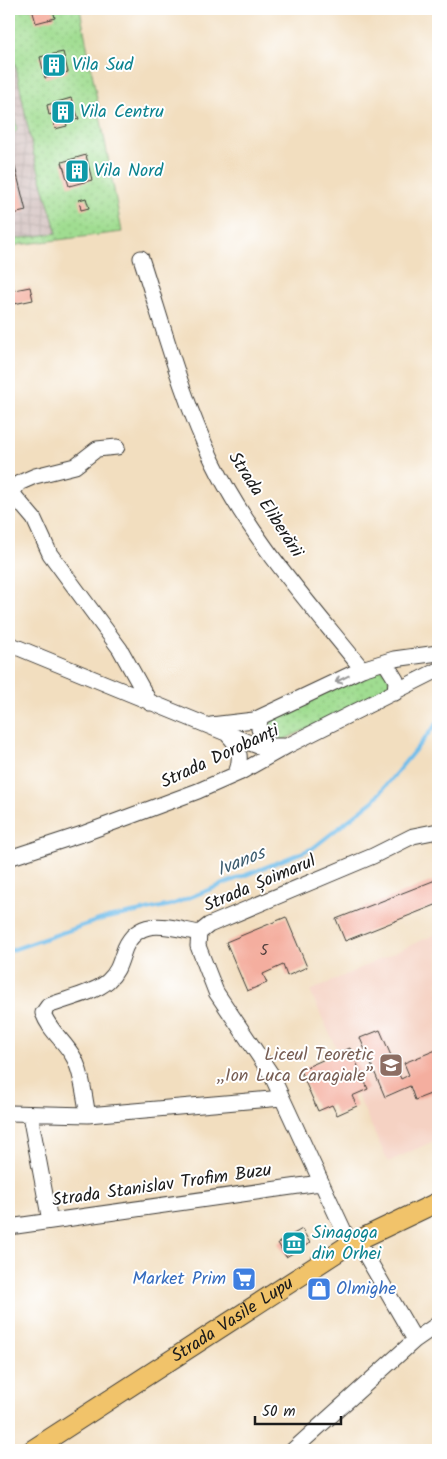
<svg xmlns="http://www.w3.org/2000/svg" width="447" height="1459" viewBox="0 0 447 1459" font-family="Kalam,sans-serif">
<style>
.built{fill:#f5d2c3}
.industrial{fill:url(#industrial-grid)}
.grass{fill:url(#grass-dots);stroke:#5e7c56}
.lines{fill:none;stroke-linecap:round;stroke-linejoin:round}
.stream{stroke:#71beeb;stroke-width:4}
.building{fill:#f4ae9f}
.minor-casing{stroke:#3c3934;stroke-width:17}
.major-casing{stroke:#3c3934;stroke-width:21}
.minor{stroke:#fff;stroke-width:15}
.major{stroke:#f1c36a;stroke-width:19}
.oneway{stroke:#999}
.labels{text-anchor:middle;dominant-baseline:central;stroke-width:4;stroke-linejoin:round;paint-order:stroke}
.number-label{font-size:15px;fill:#52403d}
.culture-label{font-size:18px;fill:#0d838f;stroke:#fff;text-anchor:start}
.street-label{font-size:18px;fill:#1c1c1c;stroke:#fff}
.education-label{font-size:18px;fill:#785e54;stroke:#fff;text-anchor:end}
.shop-label{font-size:18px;fill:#366cbe;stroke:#fff;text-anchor:end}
.water-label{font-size:19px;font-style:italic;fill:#3e5d6f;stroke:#fff}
</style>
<defs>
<pattern id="industrial-grid" width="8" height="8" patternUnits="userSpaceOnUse" patternTransform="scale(1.25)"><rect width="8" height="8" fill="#d1bfbd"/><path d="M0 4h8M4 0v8" fill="none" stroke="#b3a4a2"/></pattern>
<pattern id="grass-dots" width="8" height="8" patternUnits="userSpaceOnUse" patternTransform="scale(1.25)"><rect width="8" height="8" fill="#a0dd91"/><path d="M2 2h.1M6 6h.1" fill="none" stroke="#89bd7c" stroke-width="1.8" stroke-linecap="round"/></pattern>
</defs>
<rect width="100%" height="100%" fill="#fff"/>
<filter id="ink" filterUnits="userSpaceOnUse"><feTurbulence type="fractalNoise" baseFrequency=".02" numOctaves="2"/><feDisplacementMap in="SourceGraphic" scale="10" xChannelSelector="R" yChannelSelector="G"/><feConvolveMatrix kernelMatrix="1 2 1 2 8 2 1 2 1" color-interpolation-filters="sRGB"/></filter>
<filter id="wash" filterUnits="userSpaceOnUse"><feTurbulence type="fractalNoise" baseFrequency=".0096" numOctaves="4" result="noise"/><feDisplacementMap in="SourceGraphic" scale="20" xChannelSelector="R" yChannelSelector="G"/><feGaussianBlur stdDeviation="1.12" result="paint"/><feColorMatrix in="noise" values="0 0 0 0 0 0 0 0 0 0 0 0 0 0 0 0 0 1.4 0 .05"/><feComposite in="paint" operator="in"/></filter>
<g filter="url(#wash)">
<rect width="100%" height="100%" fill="#f2debf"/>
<path class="built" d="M438,933V1139L388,1162L310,991Z"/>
<path class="industrial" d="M9,9H80L122,232L9,246Z"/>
<path class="grass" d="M9,9H80L122,232L9,246V240L57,233L33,152L9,33Z
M9,107L13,108L17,130L9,138Z
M376,669L384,670L389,674V690L279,742L270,740L265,727L268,720Z"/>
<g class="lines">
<path class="stream" d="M9,951L102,919L171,905L313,848L374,800L438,722"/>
</g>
<g id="blocks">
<path class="building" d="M32,9H53L55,18L36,23Z
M63,52L68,72L45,78L40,57Z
M71,98L79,119L66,122L67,126L55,129L52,114L49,115L47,105Z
M12,155L26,211L9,215V156Z
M86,155L92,180L69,186L62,162Z
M86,198L89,208L81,210L79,200Z
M30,287L33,300L9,305V291Z
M438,879V904L345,941L336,919Z
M286,917L307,967L287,976L283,965L263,974L267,983L247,991L226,942Z
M380,1030L401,1079L409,1075L404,1063L436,1050L438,1091L415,1100L410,1086L385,1097L360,1038Z
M350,1048L368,1089L352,1096L357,1106L337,1115L332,1105L318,1111L300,1070Z
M302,1229L310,1243L286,1257L278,1243Z"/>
</g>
</g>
<g filter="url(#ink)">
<use href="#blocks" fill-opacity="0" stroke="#3c3934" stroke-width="1"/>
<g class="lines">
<g class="minor-casing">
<path id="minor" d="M141,258C163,325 182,399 213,462C250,538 310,604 362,669
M117,447L97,449L75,466L35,476L19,483L12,493L34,519L50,554L120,649L150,703
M9,644L250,743L258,746H283
M385,662L396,680L395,693
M260,718L259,729L268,747
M211,725L254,720L362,669L394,659L438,653
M228,735C240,747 242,758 236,774
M9,858L85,833L198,791L239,773L287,746L438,670
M9,1113L88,1115L282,1098
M30,1115L50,1221
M88,1115C84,1097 83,1075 74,1058C65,1041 50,1032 43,1013L48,1006C65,999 95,993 108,981C119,971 120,961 125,948C140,915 171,928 199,933
M9,1227L320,1183
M357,1240L415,1340
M350,1244L271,1074L216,992L198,946L199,933L209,925L373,856L413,836L438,831
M293,1450L415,1340L438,1324"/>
</g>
<g class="major-casing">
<g id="major">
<path id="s1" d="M32,1450L350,1244L438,1202"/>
</g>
</g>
<use href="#minor" class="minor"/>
<use href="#major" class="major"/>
</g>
<defs><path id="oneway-shaft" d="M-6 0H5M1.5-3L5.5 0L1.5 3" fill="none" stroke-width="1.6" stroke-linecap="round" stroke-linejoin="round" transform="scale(1.25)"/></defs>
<use class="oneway" href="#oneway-shaft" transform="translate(342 679) rotate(154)"/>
</g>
<defs>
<g id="building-square" transform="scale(1.25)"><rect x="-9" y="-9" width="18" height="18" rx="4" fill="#0f9aa8" stroke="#fff"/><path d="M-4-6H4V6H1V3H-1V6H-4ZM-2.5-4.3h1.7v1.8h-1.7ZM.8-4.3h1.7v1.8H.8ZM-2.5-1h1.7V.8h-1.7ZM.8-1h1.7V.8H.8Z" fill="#fff"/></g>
<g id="school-square" transform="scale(1.25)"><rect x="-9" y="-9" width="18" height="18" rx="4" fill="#8d6e63" stroke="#fff"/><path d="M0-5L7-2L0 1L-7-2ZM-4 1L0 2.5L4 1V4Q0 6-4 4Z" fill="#fff"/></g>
<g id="museum-square" transform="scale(1.25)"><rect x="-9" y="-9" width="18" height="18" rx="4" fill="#0f9aa8" stroke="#fff"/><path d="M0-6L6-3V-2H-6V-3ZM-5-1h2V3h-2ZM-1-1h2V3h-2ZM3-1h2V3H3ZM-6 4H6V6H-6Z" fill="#fff"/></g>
<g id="supermarket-square" transform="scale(1.25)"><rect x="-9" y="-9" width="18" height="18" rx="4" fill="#3f7fe0" stroke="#fff"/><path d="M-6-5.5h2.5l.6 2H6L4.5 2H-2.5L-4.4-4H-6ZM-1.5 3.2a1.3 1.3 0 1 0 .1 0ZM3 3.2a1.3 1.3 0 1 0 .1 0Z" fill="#fff"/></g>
<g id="shop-square" transform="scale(1.25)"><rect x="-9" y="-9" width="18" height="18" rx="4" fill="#3f7fe0" stroke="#fff"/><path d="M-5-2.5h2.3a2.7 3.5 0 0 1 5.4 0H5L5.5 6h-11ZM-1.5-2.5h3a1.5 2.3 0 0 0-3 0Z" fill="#fff"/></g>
</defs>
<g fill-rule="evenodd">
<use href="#building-square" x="54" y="65"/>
<use href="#building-square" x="63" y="112"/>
<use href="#building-square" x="77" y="171"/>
<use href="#school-square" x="391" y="1065"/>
<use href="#museum-square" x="294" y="1243"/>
<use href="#supermarket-square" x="244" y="1279"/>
<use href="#shop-square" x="319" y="1289"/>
</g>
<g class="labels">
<g class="number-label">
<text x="264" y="951">5</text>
</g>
<g class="culture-label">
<text x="72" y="65">Vila Sud</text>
<text x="80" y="112">Vila Centru</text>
<text x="94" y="171">Vila Nord</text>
<text x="312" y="1233">Sinagoga<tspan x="312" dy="21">din Orhei</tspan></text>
</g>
<g class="street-label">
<text transform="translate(265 505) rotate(57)">Strada Eliberării</text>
<text transform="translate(220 757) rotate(-25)">Strada Dorobanți</text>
<text transform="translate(260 884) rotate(-23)">Strada Șoimarul</text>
<text transform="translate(162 1186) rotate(-8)">Strada Stanislav Trofim Buzu</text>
<text stroke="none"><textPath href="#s1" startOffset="239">Strada Vasile Lupu</textPath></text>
</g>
<g class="education-label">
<text x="374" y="1055">Liceul Teoretic<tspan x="374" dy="21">„Ion Luca Caragiale”</tspan></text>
</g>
<g class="shop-label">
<text x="226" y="1279">Market Prim</text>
<text x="336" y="1289" text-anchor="start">Olmighe</text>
</g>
<g class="water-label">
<text transform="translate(241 862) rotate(-22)">Ivanos</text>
</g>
</g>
<rect width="447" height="1459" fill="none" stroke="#fff" stroke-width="30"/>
<path d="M255 1416v8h86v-8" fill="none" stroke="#1c1c1c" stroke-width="2.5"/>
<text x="262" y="1416" font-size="15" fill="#1c1c1c" stroke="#ffffff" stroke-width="4" paint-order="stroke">50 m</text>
</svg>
